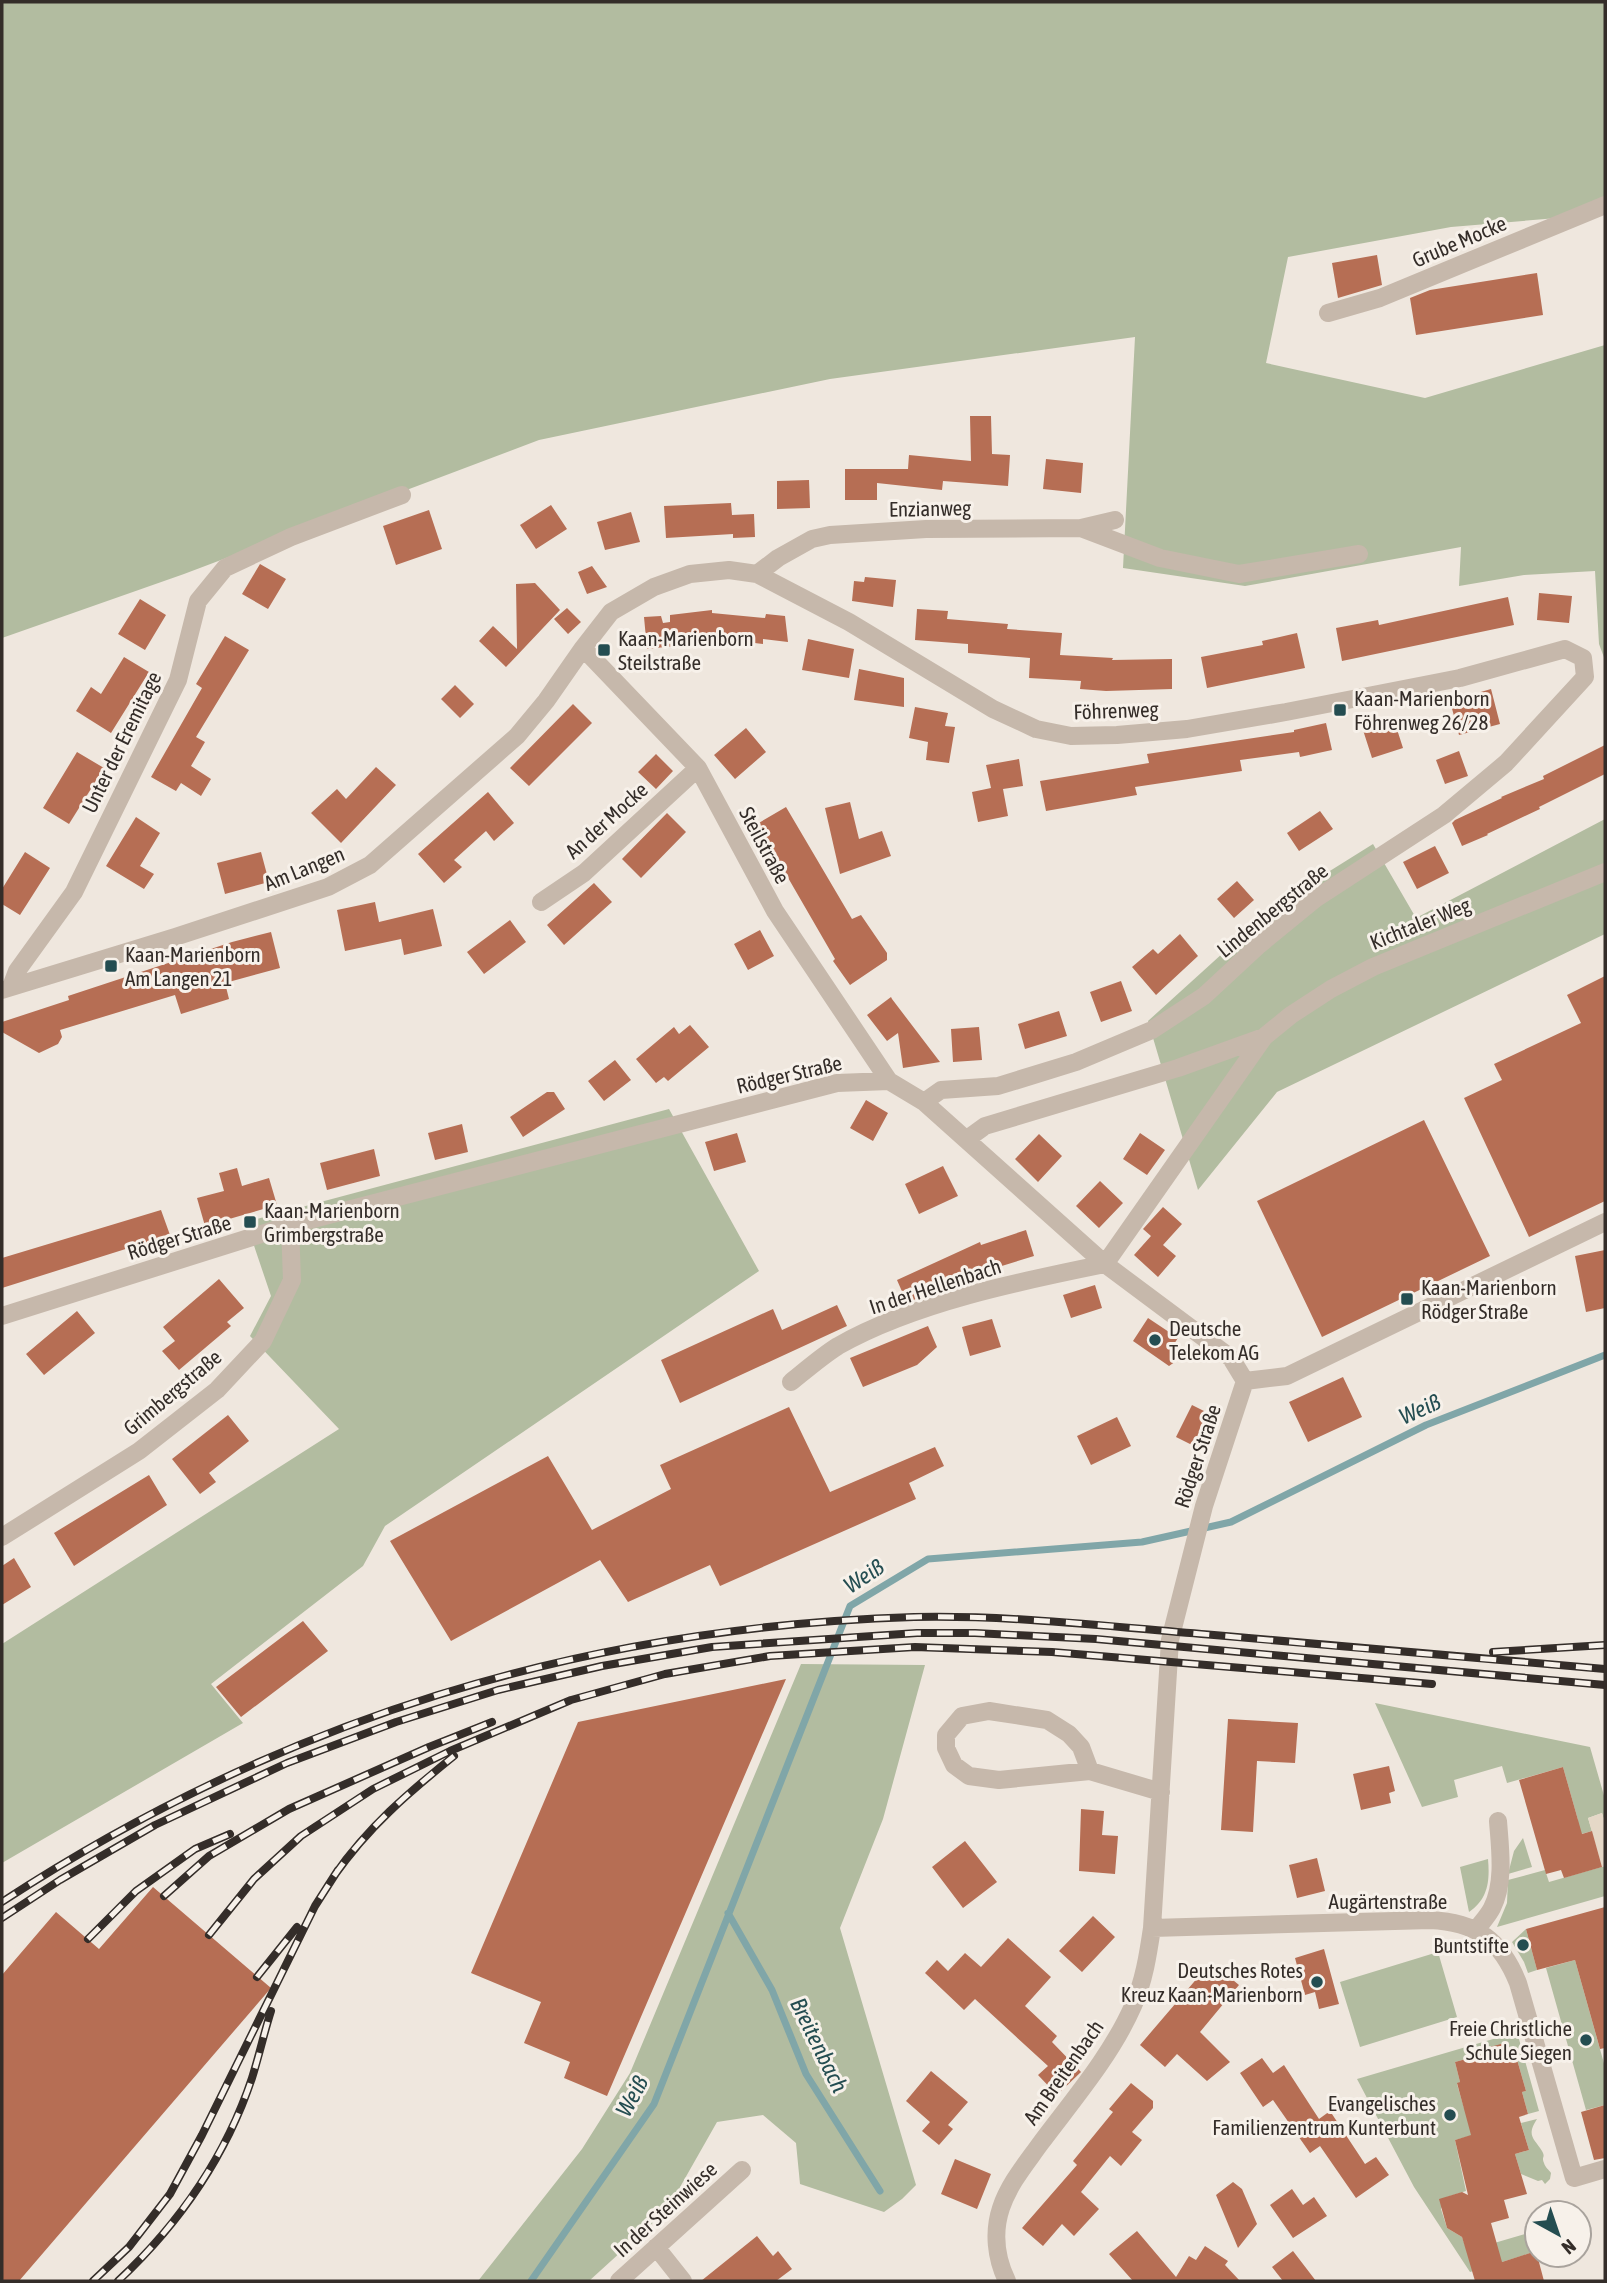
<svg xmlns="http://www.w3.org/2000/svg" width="1607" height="2283" viewBox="0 0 1607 2283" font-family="'Asap Condensed',sans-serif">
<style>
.green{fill:#b2bca0}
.plaza{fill:#e5d8c7}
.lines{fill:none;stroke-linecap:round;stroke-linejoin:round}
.stream{stroke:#80a6a8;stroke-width:7}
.building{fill:#b66e54}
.minor{stroke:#c6b8ab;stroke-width:18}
.rail-casing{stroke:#342d29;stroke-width:8}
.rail{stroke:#f7f1ea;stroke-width:5;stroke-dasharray:16;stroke-linecap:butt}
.poi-dot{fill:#244d51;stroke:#f7f1ea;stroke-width:2.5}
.labels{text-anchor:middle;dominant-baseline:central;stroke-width:6;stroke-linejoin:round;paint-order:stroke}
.street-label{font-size:21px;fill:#342d29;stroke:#f7f1ea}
.poi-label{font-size:21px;fill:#342d29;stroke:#f7f1ea;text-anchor:start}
.water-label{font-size:23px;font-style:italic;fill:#244d51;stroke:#f7f1ea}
</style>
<rect width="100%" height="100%" fill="#efe7de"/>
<path class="green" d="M2,2H1605V214L1451,227L1288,257L1266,363L1425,398L1605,345V660L1599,644L1595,571L1524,575L1459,586L1461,547L1245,586L1123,568L1135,337L830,379L539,440L184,574L2,638Z
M1605,819V934L1277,1092L1198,1190L1148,1021L1277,904L1373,844L1416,918Z
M669,1109L759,1271L385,1526L363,1566L211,1684L243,1723L2,1863V1644L339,1429L250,1336L271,1296L246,1222Z
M801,1664L925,1665L883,1819L840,1928L916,2185L902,2199L884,2212L800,2184L796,2143L763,2115L717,2122L667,2210L589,2281H478L582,2149L630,2073Z
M1375,1703L1590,1747L1605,1799V1823L1602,1813L1588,1818L1592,1831L1578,1835V1820L1563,1767L1507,1783L1502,1766L1454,1780L1458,1797L1422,1807Z
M1523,1838L1532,1867L1508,1874L1514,1851Z
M1488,1859C1490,1881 1488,1899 1469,1912L1460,1867Z
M1605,1866V1896L1497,1927L1507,1903L1508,1880L1545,1870L1549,1882Z
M1526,1929L1537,1970L1528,1973L1524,1962L1512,1942Z
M1438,1952L1457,2017L1360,2047L1340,1982Z
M1575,1960L1605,2067V2105L1586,2110L1546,1968Z
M1517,2032L1539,2111L1528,2114L1522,2092L1526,2091L1516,2056L1512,2057L1508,2042L1484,2054L1455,2062L1460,2082L1457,2084L1464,2108L1477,2134L1455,2140L1466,2191L1447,2197L1441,2209L1447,2228L1462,2237L1467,2251L1525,2234L1537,2233V2251L1470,2272L1414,2187L1357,2079Z
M1537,2119C1526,2136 1534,2138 1542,2151C1546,2158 1541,2156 1544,2163C1545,2167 1549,2170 1551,2173L1550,2179L1545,2184L1542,2180L1538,2181L1521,2174L1515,2154L1529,2150L1521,2123Z"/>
<path class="plaza" d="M1602,1813L1605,1823V1866L1602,1867L1588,1818Z"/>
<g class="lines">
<path class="stream" d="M728,1913L772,1990L806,2074L880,2191
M531,2281L654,2104L850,1606L928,1559L1142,1542L1231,1522L1426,1425L1605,1355"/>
</g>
<path class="building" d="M1377,255L1382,285L1338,298L1332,263Z
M1537,273L1543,315L1416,335L1410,298L1430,290Z
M970,416H991L992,454L1010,455L1008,486L943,481L942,490L877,483V500H845V469H908L909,455L971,461Z
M1046,459L1083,463L1081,493L1043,489Z
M809,480L810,508L777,509V481Z
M731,503L732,515L754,514L755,537L733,538V534L666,538L664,506Z
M551,505L567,529L536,549L520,525Z
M429,510L442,549L396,565L383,526Z
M631,512L640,542L605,550L597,522Z
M260,564L286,579L268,609L242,594Z
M592,566L607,587L587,594L578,572Z
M865,577L896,580L893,607L852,601L854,581L864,582Z
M535,583L560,610L506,667L479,641L493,626L517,649L516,584Z
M1539,593L1572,596L1569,623L1537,620Z
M1508,597L1514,625L1342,661L1336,628L1378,620L1379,625Z
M140,599L166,615L145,650L118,634Z
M567,608L581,622L568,634L554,619Z
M917,609L948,611L947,619L1008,624L1007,629L1062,633L1060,655L1113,658L1112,660L1172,659V689L1106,691L1080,689L1081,681L1029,678L1030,658L968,653V644L915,640Z
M712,610V613L765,618L766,614L785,616L788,642L763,639V644L729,640L647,649L644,617L661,616L663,623L670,622V615Z
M1297,633L1305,668L1207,688L1201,657L1263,645L1262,641Z
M225,636L249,650L196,737L205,742L191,766L211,779L201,796L181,783L176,791L151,777L202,688L196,684Z
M808,639L854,649L849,678L802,670Z
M124,657L149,672L111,733L76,711L91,687L101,694Z
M859,669L904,678V707L854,700Z
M455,685L474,704L460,718L441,699Z
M1491,689L1500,724L1459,735L1450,701Z
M573,704L592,723L529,786L510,768Z
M915,707L948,713L945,726L955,727L949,763L926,760L928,742L909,738Z
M1394,720L1403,748L1372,758L1363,730Z
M1326,723L1332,750L1300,757L1299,752L1240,760L1242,771L1135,787L1137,795L1046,811L1040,781L1149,763L1147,754L1294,732V730Z
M746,728L766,752L735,779L714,755Z
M1605,745V774L1539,807L1540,809L1487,834L1488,835L1462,846L1452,823L1455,820L1502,798L1501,797L1544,779L1543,776Z
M1459,751L1468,776L1445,784L1436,760Z
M77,752L104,768L69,824L43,808Z
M656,754L673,771L656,789L638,772Z
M1019,759L1023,786L1003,789L1008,816L978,822L972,792L991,788L986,765Z
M376,767L396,785L341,843L311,813L337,789L346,799Z
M488,792L514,823L494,841L486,831L454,860L462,867L444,883L418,854Z
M850,802L859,839L882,831L891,856L840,874L825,808Z
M786,807L852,919L861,915L887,953V960L850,985L833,961L835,959L757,824Z
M1320,811L1333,829L1299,851L1287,833Z
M667,813L686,832L641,878L622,859Z
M136,817L160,833L140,866L154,874L144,889L106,866Z
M1435,846L1449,873L1417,889L1403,862Z
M25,852L50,868L20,915L2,904V889Z
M261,852L269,882L225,894L217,863Z
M1237,881L1254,900L1234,918L1217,899Z
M594,883L612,902L564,945L547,925Z
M375,902L379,922L433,909L442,946L404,955L401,939L345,951L337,910Z
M510,920L526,942L484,974L467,952Z
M760,930L774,956L748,970L734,944Z
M271,932L280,968L225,983L229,999L181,1014L175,995L60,1030L62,1037L58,1044L39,1053L2,1032V1022L69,1000L68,996L232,942Z
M1180,934L1198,956L1156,995L1132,967L1153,949L1158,954Z
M1605,976V1201L1529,1237L1464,1098L1502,1080L1494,1064L1581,1023L1567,995Z
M1121,981L1132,1011L1101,1022L1090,992Z
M891,997L892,999L940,1062L903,1068L898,1033L887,1041L867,1015Z
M1059,1011L1067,1036L1025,1049L1018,1024Z
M690,1025L709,1047L668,1081L664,1077L656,1083L636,1059L674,1027L679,1034Z
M979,1027L982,1060L953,1062L951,1029Z
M615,1060L631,1080L604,1101L588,1081Z
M547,1092H554L565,1109L523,1137L510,1117Z
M866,1100L888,1113L873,1141L850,1128Z
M1424,1120L1490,1256L1322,1337L1257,1201Z
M462,1124L468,1152L435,1160L428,1133Z
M737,1133L746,1162L714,1171L705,1142Z
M1140,1133L1165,1150L1147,1175L1123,1159Z
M1039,1134L1062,1156L1038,1182L1015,1159Z
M374,1149L380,1176L327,1190L320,1163Z
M943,1166L958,1196L919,1214L905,1184Z
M237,1168L242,1186L269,1178L277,1205L205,1226L197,1198L224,1191L219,1173Z
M1100,1181L1123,1203L1099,1228L1076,1206Z
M1163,1207L1182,1224L1163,1245L1176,1256L1158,1277L1134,1255L1151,1236L1143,1229Z
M161,1210L170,1235L2,1288V1258Z
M1026,1230L1034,1256L992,1269L963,1281L962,1278L907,1303L897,1280L980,1242L981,1245Z
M1605,1250V1308L1586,1312L1575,1256Z
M219,1279L244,1308L227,1322L231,1326L179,1370L162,1351L175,1341L163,1327Z
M1095,1285L1102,1308L1071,1318L1063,1295Z
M837,1305L847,1326L680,1403L661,1360L773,1309L782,1330Z
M77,1311L95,1333L44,1375L26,1354Z
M1148,1318L1178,1338L1174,1344L1188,1353L1169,1366L1133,1341Z
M992,1319L1001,1347L970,1356L962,1327Z
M928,1326L937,1347L917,1365L863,1387L850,1358Z
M1343,1377L1362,1417L1308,1442L1289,1402Z
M1192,1405L1216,1417L1200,1449L1176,1437Z
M789,1407L830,1492L935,1447L944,1466L909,1483L916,1499L720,1586L710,1565L628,1602L600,1560L451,1641L390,1541L548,1456L592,1530L671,1489L660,1465Z
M228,1415L249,1441L209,1473L216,1482L200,1494L172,1459Z
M1117,1417L1131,1446L1091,1465L1077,1436Z
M149,1475L167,1505L74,1566L54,1533Z
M14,1558L31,1587L2,1605V1566Z
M303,1621L328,1651L241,1717L216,1687Z
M786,1679L607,2096L564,2078L570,2062L524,2043L541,2002L471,1973L578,1722Z
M1228,1719L1298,1723L1295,1763L1257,1761L1253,1832L1221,1830Z
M1389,1766L1395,1791L1389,1793L1391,1803L1361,1810L1353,1774Z
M1563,1767L1582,1834L1592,1831L1602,1867L1564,1878L1561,1870L1546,1874L1519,1780Z
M1081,1809L1104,1811L1102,1835L1118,1836L1115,1874L1079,1871Z
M965,1841L997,1882L963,1908L932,1867Z
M1317,1858L1325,1891L1297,1898L1289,1865Z
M153,1887L271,1988L19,2281H2V1975L56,1912L99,1949Z
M1605,1907V2048L1600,2049L1575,1960L1537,1970L1526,1929Z
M1093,1916L1115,1937L1082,1972L1059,1951Z
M1008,1938L1051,1977L1025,2006L1057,2036L1052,2042L1081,2072L1057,2095L1038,2075L1048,2066L975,1999L964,2010L925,1973L937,1960L948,1971L965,1953L981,1967Z
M1324,1949L1339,2004L1319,2009L1315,1992L1305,1995L1295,1958Z
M1211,1962L1239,1985L1200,2032L1230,2062L1207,2081L1177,2054L1165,2067L1140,2045Z
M1508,2042L1512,2057L1516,2056L1526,2091L1522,2092L1528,2114L1519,2117L1529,2150L1515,2154L1527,2194L1504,2200L1509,2218L1491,2223L1502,2262L1536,2251L1544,2281H1475L1462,2237L1447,2228L1439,2199L1462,2192L1468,2195L1455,2140L1471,2135L1457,2083L1460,2082L1455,2062L1484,2054L1483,2049Z
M1262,2058L1273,2073L1284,2065L1319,2119L1330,2111L1365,2164L1376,2157L1389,2175L1356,2198L1320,2146L1310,2153L1273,2100L1263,2107L1240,2073Z
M931,2071L968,2102L948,2125L953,2129L939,2145L922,2131L930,2122L906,2101Z
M1131,2083L1153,2101V2108L1132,2132L1142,2140L1121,2166L1110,2156L1081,2192L1099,2209L1074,2236L1062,2224L1043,2246L1022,2228L1077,2165L1073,2161L1113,2112L1109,2109Z
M1605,2105V2158L1594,2160L1581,2112Z
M955,2159L991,2174L977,2209L941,2194Z
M1233,2182L1242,2189L1257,2224L1238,2248L1216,2195Z
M1292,2189L1303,2205L1314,2197L1327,2216L1293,2238L1270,2205Z
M1137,2231L1176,2277L1189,2256L1196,2260L1205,2246L1228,2261L1225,2265L1240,2281H1133L1109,2254Z
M757,2236L773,2256L778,2251L792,2269L776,2281H701Z
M1293,2251L1316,2281H1283L1272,2267Z"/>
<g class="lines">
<path class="minor" d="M1328,313L1380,298L1605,205
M1081,528L1160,558L1239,574L1359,554
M757,574L778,558L812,539L830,535L926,529L1081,528L1115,520
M583,648L698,768L775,911L889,1081
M541,902L584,873L698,768
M11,987L17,971L74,892L178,680L198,601L225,568L291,537L402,495
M2,990L175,937L328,887L370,865L517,736L546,701L583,648L611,612L654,587L690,574L729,570L757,574L849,622L993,709L1036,729L1071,736L1117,735L1187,729L1286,712L1460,678L1565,649L1583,658L1585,677L1506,763L1444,815L1315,899L1259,945L1204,996L1152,1030L1076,1062L998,1086L941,1090L924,1102
M967,1139L985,1126L1178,1068L1264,1037
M1105,1264L1264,1037L1291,1015L1331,989L1373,967L1605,872
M2,1316L290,1225L837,1083L889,1081L924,1102L1105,1264L1231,1358L1245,1381L1204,1506L1170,1640L1152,1928C1148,1955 1144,1981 1133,2006C1111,2056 1072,2101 1040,2144C1025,2165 1009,2184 1001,2208C993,2232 996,2258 1007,2281
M1245,1381L1287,1376L1605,1222
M791,1382C806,1370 822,1356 838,1346C913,1303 1021,1281 1105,1264
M2,1537L139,1451L217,1390L263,1341L292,1280L290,1225
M1090,1771L1081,1747L1069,1734L1047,1720L989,1711L962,1716L946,1735V1748L954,1765L969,1776L999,1780L1090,1771L1161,1792
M1152,1928L1430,1920C1476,1922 1501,1940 1518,1983L1574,2178L1605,2169
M1476,1930C1481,1923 1488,1916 1492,1908C1505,1883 1500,1848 1498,1821
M656,2247L683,2281
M619,2281L742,2170"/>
<g class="rail-casing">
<path id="rail" d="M1493,1652L1605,1645
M334,1876C368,1827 408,1793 454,1756
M164,1896L209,1856L289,1809L429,1747L492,1722
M2,1902C280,1720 582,1627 914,1617C1015,1615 1114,1627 1214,1635C1345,1647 1475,1658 1605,1669
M2,1918L60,1880L155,1825L287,1763L396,1722L498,1690L602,1666L712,1647L917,1633H975L1096,1639L1605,1685
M209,1935L254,1879L301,1836L373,1789L450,1751L571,1700L665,1674L770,1656L915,1647L1052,1652L1432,1684
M88,1939L136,1891L195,1849L230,1834
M257,1977L297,1927
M93,2281L129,2247L170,2194L202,2135L315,1906L338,1870
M118,2281C178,2225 226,2156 252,2078C259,2056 264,2033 271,2011"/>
</g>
<use href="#rail" class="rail"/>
</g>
<g class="poi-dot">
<rect x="597" y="643" width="14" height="14" rx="3.5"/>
<rect x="1333" y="703" width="14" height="14" rx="3.5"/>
<rect x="104" y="959" width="14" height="14" rx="3.5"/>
<rect x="243" y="1215" width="14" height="14" rx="3.5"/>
<rect x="1400" y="1292" width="14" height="14" rx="3.5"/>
<circle cx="1155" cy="1340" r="7"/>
<circle cx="1523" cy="1945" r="7"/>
<circle cx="1317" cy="1982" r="7"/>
<circle cx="1586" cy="2040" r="7"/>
<circle cx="1450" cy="2115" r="7"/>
</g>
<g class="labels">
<g class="street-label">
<text transform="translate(1459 241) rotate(-23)">Grube Mocke</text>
<text transform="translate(930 508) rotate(-1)">Enzianweg</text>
<text transform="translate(1116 710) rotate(-2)">Föhrenweg</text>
<text transform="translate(121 742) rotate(-64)">Unter der Eremitage</text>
<text transform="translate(606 820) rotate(-42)">An der Mocke</text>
<text transform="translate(765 845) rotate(62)">Steilstraße</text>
<text transform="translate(304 868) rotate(-22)">Am Langen</text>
<text transform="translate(1272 910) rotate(-39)">Lindenbergstraße</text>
<text transform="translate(1420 923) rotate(-22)">Kichtaler Weg</text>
<text transform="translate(789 1074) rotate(-13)">Rödger Straße</text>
<text transform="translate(179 1237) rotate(-17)">Rödger Straße</text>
<text transform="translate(935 1286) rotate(-18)">In der Hellenbach</text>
<text transform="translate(172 1392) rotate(-40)">Grimbergstraße</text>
<text transform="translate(1197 1456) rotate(-72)">Rödger Straße</text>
<text x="1388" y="1901">Augärtenstraße</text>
<text transform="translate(1063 2072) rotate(-55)">Am Breitenbach</text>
<text transform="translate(665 2209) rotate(-42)">In der Steinwiese</text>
</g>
<g class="poi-label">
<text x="618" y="638">Kaan-Marienborn<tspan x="618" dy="24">Steilstraße</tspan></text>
<text x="1354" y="698">Kaan-Marienborn<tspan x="1354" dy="24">Föhrenweg 26/28</tspan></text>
<text x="125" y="954">Kaan-Marienborn<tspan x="125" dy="24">Am Langen 21</tspan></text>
<text x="264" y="1210">Kaan-Marienborn<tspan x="264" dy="24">Grimbergstraße</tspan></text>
<text x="1421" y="1287">Kaan-Marienborn<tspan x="1421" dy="24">Rödger Straße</tspan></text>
<text x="1169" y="1328">Deutsche<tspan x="1169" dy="24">Telekom AG</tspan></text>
<text x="1509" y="1945" text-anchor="end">Buntstifte</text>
<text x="1303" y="1970" text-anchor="end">Deutsches Rotes<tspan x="1303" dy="24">Kreuz Kaan-Marienborn</tspan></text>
<text x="1572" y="2028" text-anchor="end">Freie Christliche<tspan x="1572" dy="24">Schule Siegen</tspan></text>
<text x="1436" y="2103" text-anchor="end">Evangelisches<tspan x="1436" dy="24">Familienzentrum Kunterbunt</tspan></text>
</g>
<g class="water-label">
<text transform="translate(1420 1409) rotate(-24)">Weiß</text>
<text transform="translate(864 1576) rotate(-33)">Weiß</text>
<text transform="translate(819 2045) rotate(64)">Breitenbach</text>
<text transform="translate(632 2096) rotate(-61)">Weiß</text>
</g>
</g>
<rect width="1607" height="2283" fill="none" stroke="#342d29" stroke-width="7"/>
<g transform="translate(1558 2234) rotate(140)"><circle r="33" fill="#f7f1ea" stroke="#a9a39d" stroke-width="2"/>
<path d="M0-5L12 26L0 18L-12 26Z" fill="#244d51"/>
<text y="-10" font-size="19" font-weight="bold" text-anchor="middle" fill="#342d29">N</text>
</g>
</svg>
